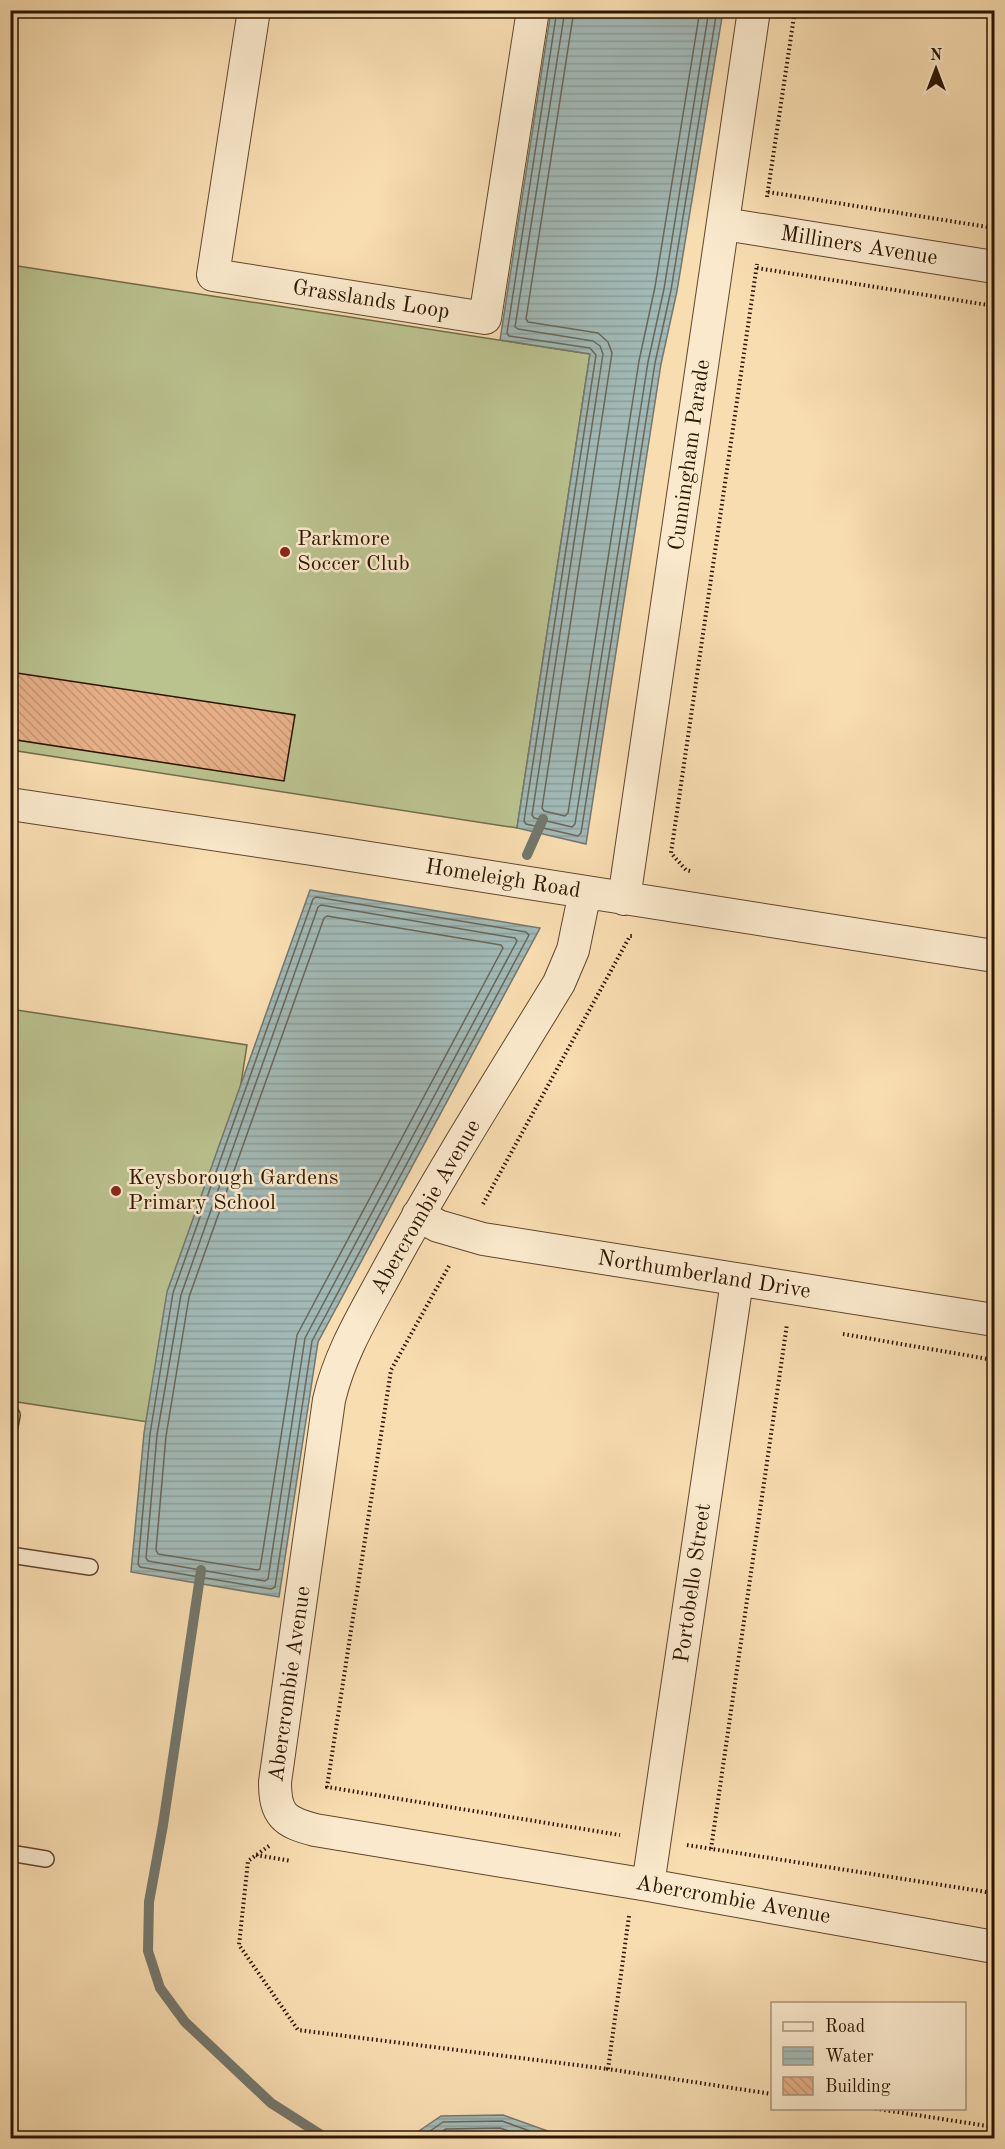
<svg xmlns="http://www.w3.org/2000/svg" width="1005" height="2149" viewBox="0 0 1005 2149" font-family="'Old Standard TT',serif">
<style>
.pitch{fill:#bac28e;stroke:#736c47;stroke-width:1.5}
.water{fill:url(#water-rules);stroke:#73776d;stroke-width:1.5}
.lines{fill:none;stroke-linecap:round;stroke-linejoin:round}
.shore{stroke:#67675b;stroke-width:1.5}
.stream{stroke:#73776d;stroke-width:10}
.building{fill:url(#building-back-hatch);stroke:#2c1500;stroke-width:1.5}
.lane-casing{stroke:#5f472c;stroke-width:18}
.street-casing{stroke:#5f472c;stroke-width:34}
.path{stroke:#2c1500;stroke-width:4;stroke-dasharray:1.5 3;stroke-linecap:butt}
.lane{stroke:#fae9cc;stroke-width:15}
.street{stroke:#fae9cc;stroke-width:32}
.poi-dot{fill:#8f2418;stroke:#fae9cc;stroke-width:2}
.labels{text-anchor:middle;dominant-baseline:central;stroke-width:5;stroke-linejoin:round;paint-order:stroke}
.street-label{font-size:22px;fill:#2c1500;stroke:#fae9cc}
.poi-label{font-size:22px;fill:#2c1500;stroke:#fae9cc;text-anchor:start}
</style>
<defs>
<pattern id="water-rules" width="6" height="5" patternUnits="userSpaceOnUse" patternTransform="scale(1.5)"><rect width="6" height="5" fill="#a2b9b6"/><path d="M0 2.5h6" fill="none" stroke="#8c9e9b"/></pattern>
<pattern id="building-back-hatch" width="6" height="6" patternUnits="userSpaceOnUse" patternTransform="scale(1.5)"><rect width="6" height="6" fill="#e6af88"/><path d="M-1 5l2 2M0 0l6 6M5-1l2 2" fill="none" stroke="#c59674"/></pattern>
</defs>
<rect width="100%" height="100%" fill="#f8ddb1"/>
<filter id="stains"><feTurbulence type="fractalNoise" baseFrequency=".00333" numOctaves="4"/><feColorMatrix values="0 0 0 0 .2 0 0 0 0 .09 0 0 0 0 .02 0 0 0 .5 -.17"/></filter>
<radialGradient id="worn" r=".72"><stop offset=".6" stop-color="#630" stop-opacity="0"/><stop offset="1" stop-color="#630" stop-opacity=".3"/></radialGradient>
<path class="pitch" d="M11,265L590,354L517,828L11,750Z
M10,1009L247,1045L187,1428L11,1401Z"/>
<path class="water" d="M551,11H723L677,291L661,364L586,844L517,828L590,354L500,340Z
M310,890L540,928L318,1342L279,1597L131,1572L144,1433L167,1292Z
M503,2115L567,2138H413L419,2131L441,2116Z"/>
<g class="lines">
<path class="shore" d="M557,10L507,333L509,336L590,348L596,355L524,821L526,824L578,836L581,833L655,363L671,290L717,10
M565,10L515,327L518,329L593,341L600,346L603,354L532,815L534,818L572,827L575,824L648,362L664,289L709,10
M574,10L526,319L528,322L598,333L608,342L612,353L542,808L544,811L565,816L568,813L639,361L655,287L700,10
M316,897L526,932L529,935L312,1341L275,1587L271,1589L140,1567L138,1564L150,1434L173,1293L313,899Z
M321,905L515,938L517,941L305,1338L268,1579L265,1581L148,1561L146,1558L157,1435L181,1295L318,907Z
M327,916L501,945L503,948L297,1335L260,1569L257,1570L158,1554L156,1550L166,1436L189,1297L324,918Z
M420,2138L443,2122L502,2121L549,2138
M432,2138L446,2129L500,2128L528,2138"/>
<path class="stream" d="M527,855L543,819
M201,1570L163,1825L149,1902L148,1951L160,1988L185,2022L271,2103L326,2138"/>
</g>
<path class="building" d="M10,672L295,715L284,781L10,739Z"/>
<g class="lines">
<g class="lane-casing">
<path id="lane" d="M10,1426L12,1415
M10,1555L90,1567
M10,1853L46,1859"/>
</g>
<g class="street-casing">
<path id="street" d="M254,10L213,275L485,318L533,10
M724,224L994,267
M10,804L312,849L994,956
M585,892L573,950L559,983C501,1078 442,1171 389,1268C366,1311 340,1352 329,1400L275,1782C275,1815 284,1822 315,1830L648,1885L994,1947
M624,899L754,10
M418,1215L438,1226L483,1239L994,1320
M648,1885L737,1281"/>
</g>
<path class="path" d="M768,192L994,228
M767,197L795,10
M757,268L994,306
M690,871L686,870L671,853L757,264
M483,1204L630,936H632
M449,1266L391,1370L327,1787L620,1835
M843,1334L994,1360
M687,1845L993,1893L994,1882
M269,1846L248,1861L239,1945L298,2030L608,2069
M711,1849L787,1324
M256,1855L291,1861
M992,1913L993,1893
M629,1916L608,2069L772,2094
M871,2108L994,2127"/>
<use href="#lane" class="lane"/>
<use href="#street" class="street"/>
</g>
<g class="poi-dot">
<circle cx="285" cy="552" r="6"/>
<circle cx="116" cy="1191" r="6"/>
</g>
<g class="labels">
<g class="street-label">
<text transform="translate(859 246) rotate(9)">Milliners Avenue</text>
<text transform="translate(371 300) rotate(9)">Grasslands Loop</text>
<text transform="translate(690 455) rotate(-82)">Cunningham Parade</text>
<text transform="translate(503 879) rotate(9)">Homeleigh Road</text>
<text transform="translate(426 1207) rotate(-60)">Abercrombie Avenue</text>
<text transform="translate(704 1275) rotate(9)">Northumberland Drive</text>
<text transform="translate(693 1583) rotate(-82)">Portobello Street</text>
<text transform="translate(290 1684) rotate(-82)">Abercrombie Avenue</text>
<text transform="translate(733 1900) rotate(10)">Abercrombie Avenue</text>
</g>
<g class="poi-label">
<text x="297" y="539">Parkmore<tspan x="297" dy="25">Soccer Club</tspan></text>
<text x="128" y="1178">Keysborough Gardens<tspan x="128" dy="25">Primary School</tspan></text>
</g>
</g>
<rect width="1005" height="2149" fill="none" stroke="#f8ddb1" stroke-width="36"/>
<rect x="12" y="12" width="981" height="2125" fill="none" stroke="#2c1500" stroke-width="3"/>
<rect x="18" y="18" width="969" height="2113" fill="none" stroke="#2c1500" stroke-width="1.5"/>
<rect x="771" y="2002" width="195" height="108" fill="#fae9cc" stroke="#a8947a" stroke-width="1.5"/>
<rect x="783" y="2022" width="30" height="9" fill="#fae9cc" stroke="#a8947a" stroke-width="1.5"/>
<text x="825" y="2032" font-size="18" fill="#2c1500">Road</text>
<rect x="783" y="2047" width="30" height="18" fill="url(#water-rules)" stroke="#a8947a" stroke-width="1.5"/>
<text x="825" y="2062" font-size="18" fill="#2c1500">Water</text>
<rect x="783" y="2077" width="30" height="18" fill="url(#building-back-hatch)" stroke="#a8947a" stroke-width="1.5"/>
<text x="825" y="2092" font-size="18" fill="#2c1500">Building</text>
<g transform="translate(936 69)" stroke="#fae9cc" stroke-width="4.5" paint-order="stroke">
<path d="M0-4.5L10 22L0 15L-10 22Z" fill="#2c1500"/>
<text y="-9" font-size="16" font-weight="bold" text-anchor="middle" fill="#2c1500">N</text>
</g>
<rect width="100%" height="100%" filter="url(#stains)"/>
<rect width="100%" height="100%" fill="url(#worn)"/>
</svg>
